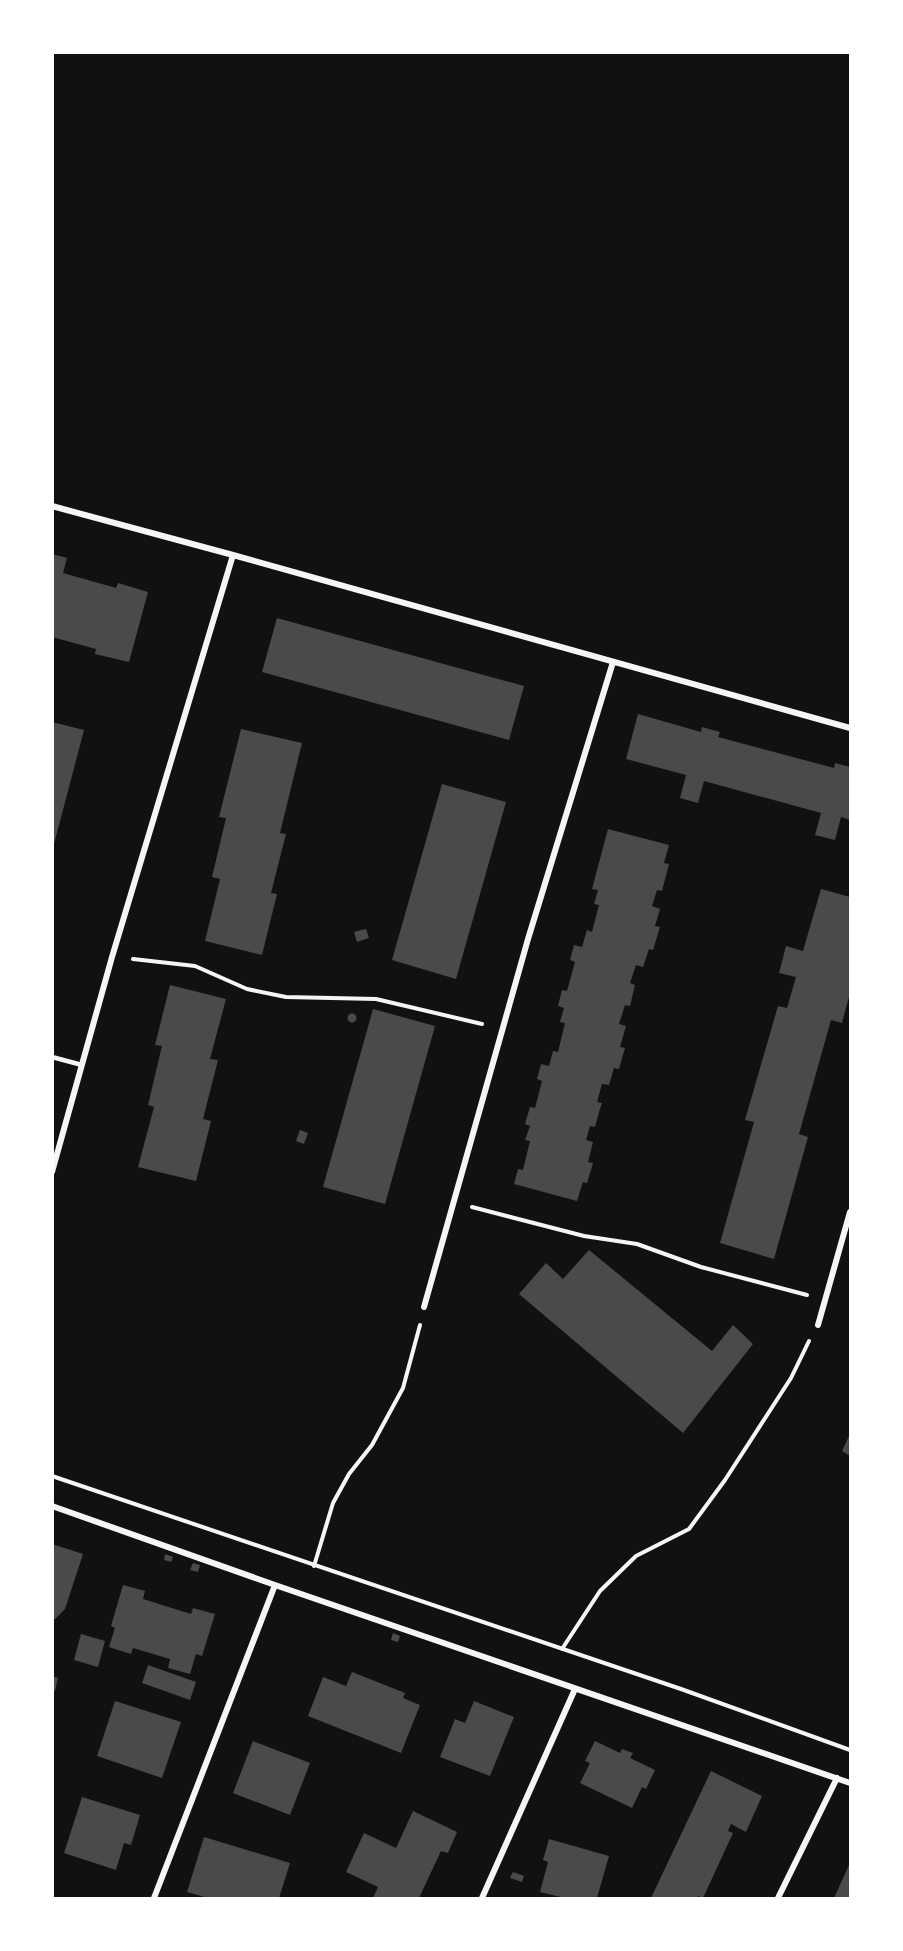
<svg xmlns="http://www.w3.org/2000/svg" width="903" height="1951" viewBox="0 0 903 1951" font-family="Manrope,sans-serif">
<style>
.building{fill:#4a4a4a}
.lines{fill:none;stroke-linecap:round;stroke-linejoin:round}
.path{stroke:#f5f5f5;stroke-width:4}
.service{stroke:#f5f5f5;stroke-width:4.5}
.minor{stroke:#f5f5f5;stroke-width:6}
</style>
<rect width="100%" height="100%" fill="#111"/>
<path class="building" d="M52,554L67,558L63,573L116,588L118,583L148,592L129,662L95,654L96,649L52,637Z
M277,618L524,686L509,740L262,672Z
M638,714L701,732L702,727L720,732L718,737L834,768L835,763L850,767V820L841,817L835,840L815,835L821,813L704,781L698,803L680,798L686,775L626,759Z
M52,722L84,730L53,848H52Z
M241,729L302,743L280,833L286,834L271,893L277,894L262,955L205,941L220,879L212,877L226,818L219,817Z
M442,784L506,802L456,979L392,960Z
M608,829L669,845L664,863L669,864L662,891L657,890L652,906L660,909L655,926L660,927L653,950L649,949L643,967L636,965L630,983L635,985L630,1006L625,1005L619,1024L626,1026L620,1047L625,1048L619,1069L614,1068L609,1085L602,1084L597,1102L602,1103L599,1112L595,1127L590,1126L586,1140L593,1142L588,1162L593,1163L587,1183L583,1182L577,1201L514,1184L518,1169L523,1170L530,1141L525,1140L530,1126L525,1124L530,1107L535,1108L542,1081L537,1079L541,1064L549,1066L553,1051L558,1052L565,1023L560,1022L564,1008L558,1006L562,990L567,991L575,962L570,960L574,945L582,947L587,930L592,932L599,905L594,904L598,890L592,889Z
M821,889L850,897V993L842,1023L831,1020L799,1134L808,1137L774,1259L720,1243L754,1122L745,1120L778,1006L787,1008L796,977L779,973L786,946L803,951Z
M366,929L369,938L357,942L354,932Z
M170,985L226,999L210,1059L218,1060L203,1119L211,1121L196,1181L138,1167L154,1107L148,1105L162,1046L155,1045Z
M373,1009L435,1026L385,1204L323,1187Z
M347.5 1018a4.5 4.5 0 1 1 9 0a4.5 4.5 0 1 1-9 0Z
M300,1130L308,1133L304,1144L296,1141Z
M589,1250L712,1351L733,1325L753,1344L683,1433L519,1294L546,1263L563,1279Z
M850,1434V1456L842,1451Z
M52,1544L83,1554L65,1609L55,1619L52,1618Z
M165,1554L173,1557L171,1562L164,1560Z
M193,1563L200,1565L198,1572L190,1570Z
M123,1585L145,1591L143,1599L191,1614L193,1608L215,1614L202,1656L196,1654L190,1674L168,1668L170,1659L133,1648L131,1654L109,1647L115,1628L111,1626Z
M393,1633L400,1636L398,1642L391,1640Z
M81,1634L105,1641L98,1667L74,1660Z
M148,1665L196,1682L190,1700L142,1683Z
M352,1672L405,1693L403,1698L420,1705L401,1753L308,1716L323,1677L346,1686Z
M52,1676L58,1678L55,1691L52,1690Z
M115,1701L181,1722L162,1778L97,1756Z
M474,1701L514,1717L490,1776L440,1757L455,1719L465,1723Z
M253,1741L310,1763L290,1815L233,1793Z
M595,1741L620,1753L622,1749L633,1753L630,1758L655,1770L646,1789L642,1787L632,1808L580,1783L590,1763L585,1761Z
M711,1771L762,1796L746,1832L731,1824L728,1831L733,1833L703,1898L698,1896L697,1898H651Z
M82,1797L140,1815L131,1845L124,1843L116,1870L64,1853Z
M413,1811L457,1832L448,1853L441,1851L419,1898H373L378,1887L346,1872L364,1833L396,1848Z
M204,1837L290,1863L279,1898H208L187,1892Z
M549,1839L609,1856L597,1898H565L540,1892L548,1862L543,1860Z
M850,1863V1898H834Z
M513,1872L524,1876L522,1882L510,1878Z"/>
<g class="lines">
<path class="path" d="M133,959L195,966L247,989L286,997L376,999L482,1024
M472,1207L584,1236L637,1244L701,1267L807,1295
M52,1476L681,1689L850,1750
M314,1566L333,1503L349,1474L372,1445L403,1388L420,1325
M562,1649L600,1591L636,1556L689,1529L725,1480L791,1378L809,1341"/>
<path class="service" d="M52,1057L82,1065"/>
<path class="minor" d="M52,506L233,555L850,728
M52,1172L112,957L233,555
M424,1307L528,939L613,662
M818,1325L850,1212
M52,1506L275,1585L850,1783
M154,1898L275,1585
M482,1898L575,1689
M778,1898L837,1778"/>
</g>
<rect width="903" height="1951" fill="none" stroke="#ffffff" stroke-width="108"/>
</svg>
